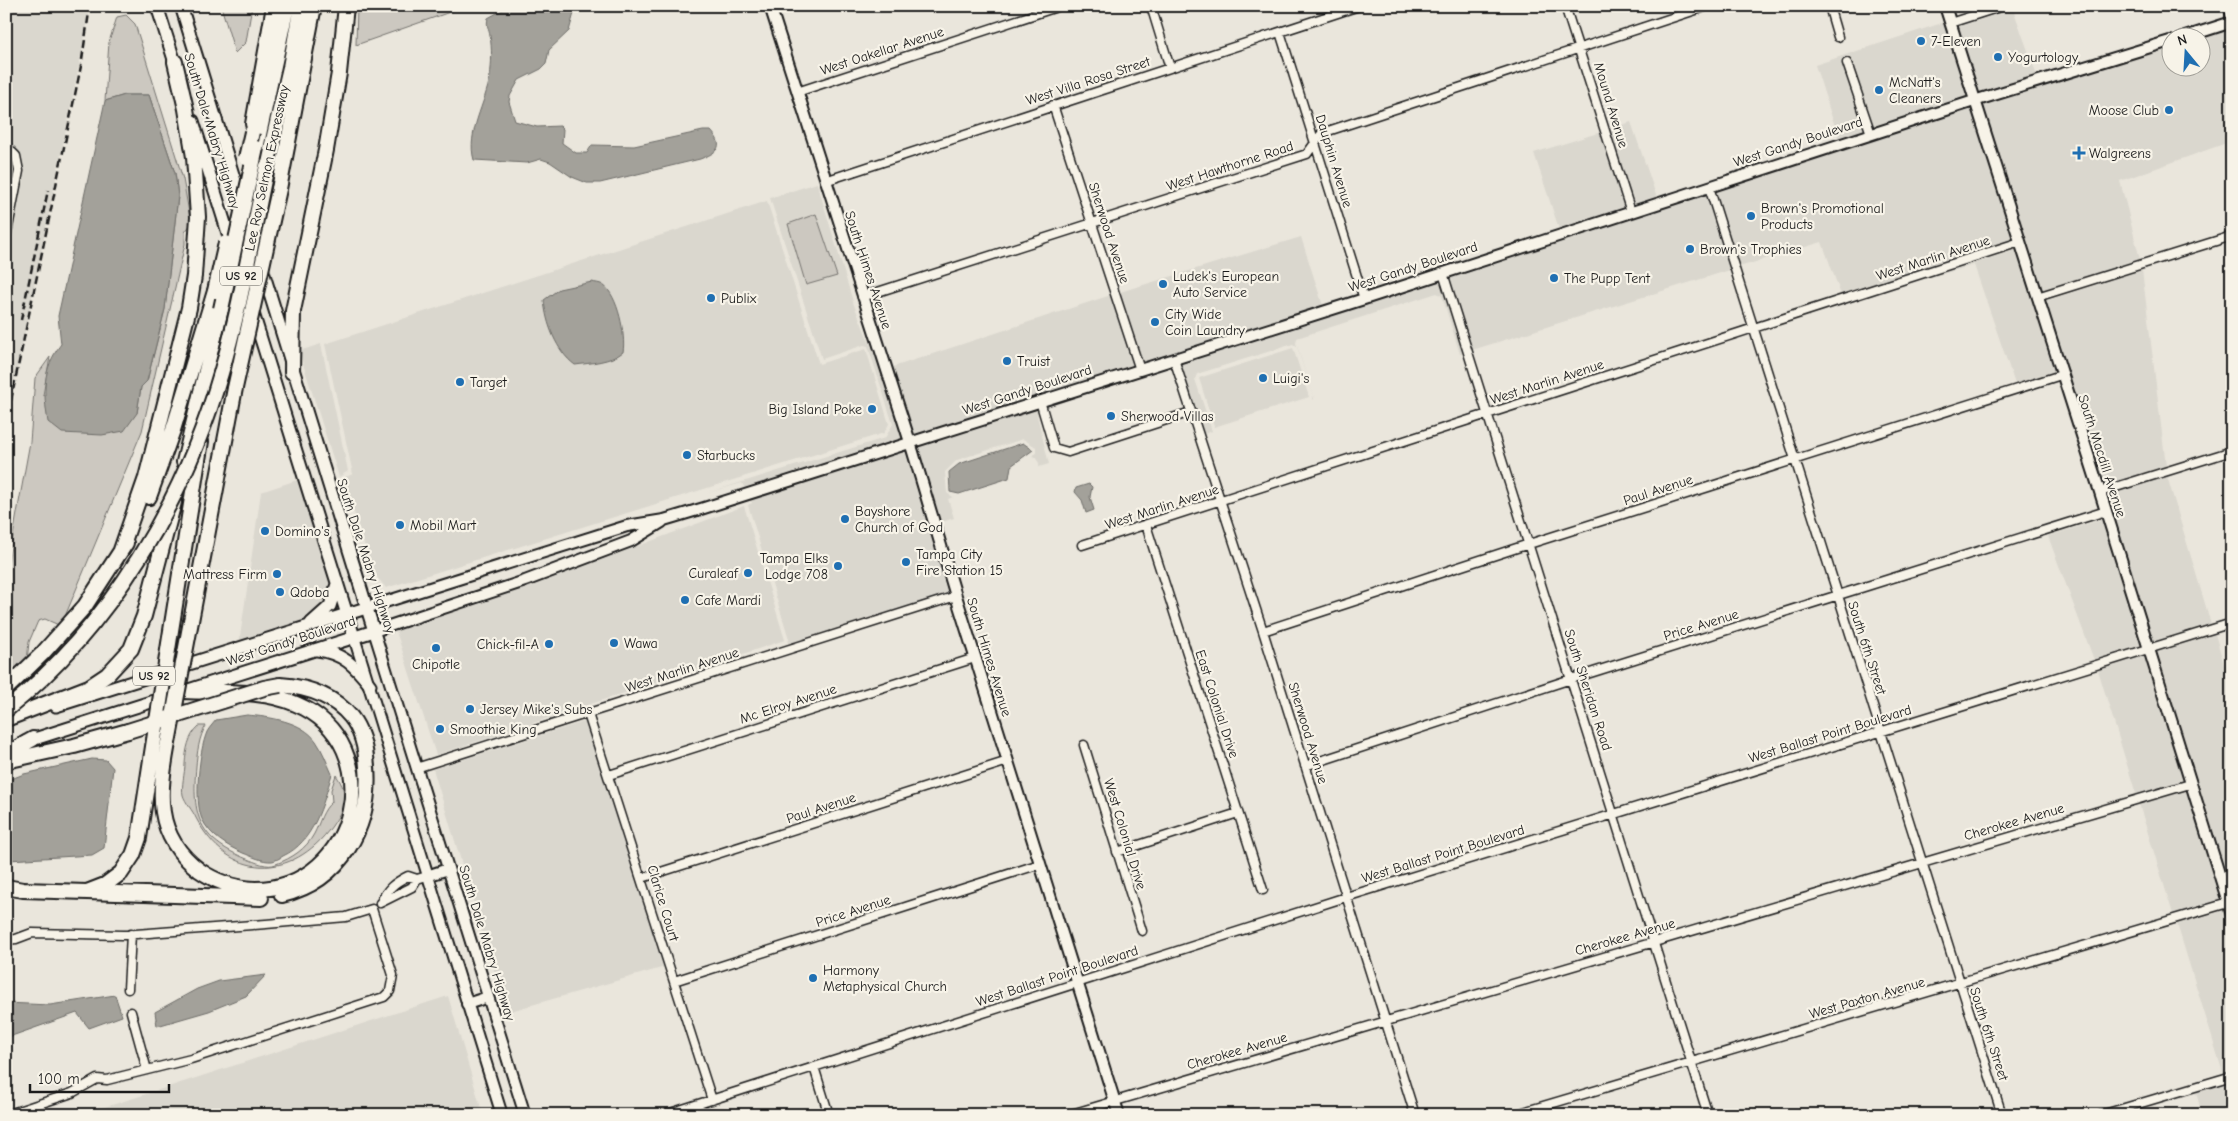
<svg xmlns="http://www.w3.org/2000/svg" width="2238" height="1121" viewBox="0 0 2238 1121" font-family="'Comic Neue',sans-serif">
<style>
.built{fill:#dad7ce}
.green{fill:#ccc8c0;stroke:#74726e}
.water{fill:#a3a19a;stroke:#6d6c68}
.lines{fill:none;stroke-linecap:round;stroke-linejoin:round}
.street-casing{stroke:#1c1c1c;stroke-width:11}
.secondary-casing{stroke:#1c1c1c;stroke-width:14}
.primary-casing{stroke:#1c1c1c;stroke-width:15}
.highway-casing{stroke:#1c1c1c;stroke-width:18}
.street{stroke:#f7f3e8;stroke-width:8}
.secondary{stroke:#f7f3e8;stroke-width:10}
.primary{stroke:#f7f3e8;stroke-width:11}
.highway{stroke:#f7f3e8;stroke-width:14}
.rail{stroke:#1c1c1c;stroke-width:2.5;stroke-dasharray:8 4;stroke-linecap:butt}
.highway-bridge-casing{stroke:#1c1c1c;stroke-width:18;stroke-linecap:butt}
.highway-bridge{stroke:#f7f3e8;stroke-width:14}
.poi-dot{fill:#1f6fb2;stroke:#f7f3e8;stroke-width:2}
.labels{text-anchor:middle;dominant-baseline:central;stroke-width:4.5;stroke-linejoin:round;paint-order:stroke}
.shield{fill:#f7f3e8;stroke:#5e5c59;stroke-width:1}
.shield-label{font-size:12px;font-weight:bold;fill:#1c1c1c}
.poi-label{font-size:14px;fill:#1c1c1c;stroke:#f7f3e8;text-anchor:start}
.street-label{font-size:14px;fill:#1c1c1c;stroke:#f7f3e8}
</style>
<rect width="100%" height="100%" fill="#eae6dc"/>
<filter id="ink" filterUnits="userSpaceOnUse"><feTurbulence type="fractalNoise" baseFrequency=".02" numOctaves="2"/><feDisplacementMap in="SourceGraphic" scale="10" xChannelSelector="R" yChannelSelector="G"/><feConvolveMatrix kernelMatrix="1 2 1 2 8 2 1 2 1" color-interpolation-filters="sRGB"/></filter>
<g filter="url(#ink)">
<path class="built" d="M6,6H91L6,425V262L24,171L20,153L6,140Z
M2013,9L2037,76L1977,94L1957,27Z
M1945,22L1968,97L1874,128L1850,56L1841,60L1865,131L1839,139L1815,65Z
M2232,28V141L2120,181L2140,259L2040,291L1980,104L2170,47V68H2200L2201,38Z
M1971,107L2014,239L1841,295L1822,242L1739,267L1715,191Z
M1631,122L1657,198L1634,206L1610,129Z
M1601,132L1625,208L1559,229L1534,153Z
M6,152L12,159L14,171L6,214Z
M817,183L854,305L879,366L904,439L745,489L742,483L707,493L885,438L893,424L868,346L864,345L822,359L770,198Z
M1706,194L1730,270L1472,350L1449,277Z
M767,201L819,364L866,349L889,424L884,433L386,588L373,572L343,478L353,474L325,344Z
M1301,237L1323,306L1143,363L1120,292Z
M2017,249L2055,371L2015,384L1974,265L1935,276Z
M2142,270L2166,466L2103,485L2044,301Z
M1440,280L1463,353L1460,354L1442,296L1437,293L1297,338L1296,343L1314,399L1312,400L1313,396L1297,347L1293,344L1197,374L1195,379L1212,431L1204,434L1180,363Z
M1111,295L1134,366L913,436L888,363L878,318L893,367Z
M321,344L348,471L339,477L299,351Z
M1293,348L1309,397L1214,427L1199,378Z
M1037,408L1039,414L1037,415L1049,464L1039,467V463L1035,457L1032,456L1036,453V447L1023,439L957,460L945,472L947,493L953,497L948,499L954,518L939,523L916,446Z
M907,449L950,592L788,644L789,639L748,505L752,503L750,499Z
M2167,476L2211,624L2151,642L2106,496Z
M300,479L333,584L327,604L299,625L239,644L261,492Z
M744,506L785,640L436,755L396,631L532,586Z
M2103,519L2142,645L2094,660L2048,536Z
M2215,634L2232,692V899L2154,653Z
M2145,655L2184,780L2136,794L2098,670Z
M586,721L665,967L507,1012L433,769Z
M2187,790L2222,899L2173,914L2139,804Z
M2225,910L2232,931V1070L2223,1073L2177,924Z
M448,996L483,1115H80L137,1097Z
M2232,1082V1115H2202L2196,1092Z"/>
<path class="green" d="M221,6H252L246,42L235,53Z
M357,6H467L356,45Z
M126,15L135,24L183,179L191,224L185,232V244L142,431L61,626L45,619L38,621L29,642L27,661L6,680V574L30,442L35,378L50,357L43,395L137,413L141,387L147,381L165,309L178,196L175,173L149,95H125L105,101L109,42L117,17Z
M816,214L837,276L806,285L788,224Z
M199,726H206C199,736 197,754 196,766C192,816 198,839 247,859C255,862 268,868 276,864C292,858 306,849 314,834C320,823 322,810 332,802L331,790L336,775C350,795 345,807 332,826C292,882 228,880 196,818C193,811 185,802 183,795C181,786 185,773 185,764C186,750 188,736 199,726Z"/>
<path class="water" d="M510,6H576L569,31L549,50L546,64L541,69L519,80L510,96L509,102L515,121L537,127L560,126L563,129L562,143L576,153H587L592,145L634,146L703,131H711C726,147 716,153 700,159L600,183H587L572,177L550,162L541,159L527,163L474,160C466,133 486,103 490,76C492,64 492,48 490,36C489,29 486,26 488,18Z
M125,95H149L175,173L178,196L165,309L147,381L141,387L137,413L124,431L102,435L62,433L48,422C43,392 42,369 61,344L58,316L105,101Z
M592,282C595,283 600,283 603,285C618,295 626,336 623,352C611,362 590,363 575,365C556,351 546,323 544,300L559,289Z
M1023,443L1033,450L1011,466L1009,478L959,494L950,492L949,472L959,464Z
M1089,484L1092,487L1090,497L1094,510L1086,513L1082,500L1075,492L1076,488Z
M247,715C269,717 302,721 316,741C323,751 327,763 332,774C323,804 314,842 283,856C280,858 275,861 272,861C263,862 251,856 243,853C227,846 210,836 202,819C194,801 199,751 207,732C209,728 213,724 216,720Z
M92,759L106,760L113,768L104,848L92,855L9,860L6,858V781L24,774Z
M266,975L246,996L209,1011L157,1026L155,1012L197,989L219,981Z
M115,995L122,1016L89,1028L77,1013L6,1038V1003L50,1005Z"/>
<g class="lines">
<g class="street-casing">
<path id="street" d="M1151,6L1170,68
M1565,6L1631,212
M1829,6L1838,37
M2228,6L2232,20
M1950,23L2003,6
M1280,32L1364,299
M1847,63L1871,134
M797,92L1060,6
M1053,105L1140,370
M6,146L16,156L19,171L6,238
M825,181L1359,6
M1709,187L2002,1115
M1443,273L1708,1115
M862,297L1307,154L1322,133L1708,6
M2037,297L2232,236
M1174,359L1263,631L1415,1115
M1040,401L1054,448L1068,452L1191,412
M2100,492L2232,451
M1146,525L1263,890
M1082,545L2020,242
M1263,631L1529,544L2061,375
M588,714L712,1100
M1084,745L1142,931
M1305,766L1571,679L2106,511
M416,768L956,596
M609,775L975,658
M1117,852L1238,813
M642,878L1008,761
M381,902C387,889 394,883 408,876L417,879L427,876
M380,903L412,887L417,879
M6,940L16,939L32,933L123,935L266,924L346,917L372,909L393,975L390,991L384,997L191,1059L107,1080L97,1079L72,1093L6,1115
M674,981L1040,864
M128,989L131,934
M131,1012L147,1070
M814,1067L829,1115
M664,1115L1346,897L2232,623
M1068,1115L2190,784
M1513,1115L2228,903
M2101,1115L2232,1076"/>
</g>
<g class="secondary-casing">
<path id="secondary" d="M770,6L910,442L956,596L1119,1115
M1945,6L2100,492L2232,915
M2182,38L2232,22
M366,608L627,526L664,520L704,508L1364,299L1974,101L2170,41
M354,637L502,1115
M427,876L448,869
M467,1004L488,997
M525,1115L374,631L525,581L631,541L662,522"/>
</g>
<g class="primary-casing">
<path id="primary" d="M157,6L177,69
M193,121L354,637
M311,623L330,606L337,584
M317,650C343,653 355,666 370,685
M56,706L366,608
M25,742L374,631L181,6"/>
</g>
<g class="highway-casing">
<path id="highway" d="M253,124L274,6
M256,148L287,6
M267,166L290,67L301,6
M279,189L314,6
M292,372L293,311L326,150L339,73L346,6
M184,462L221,309
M149,497L173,430L215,291
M121,550L146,478L189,308L194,276L198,217L194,157L186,109L175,62
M191,621L235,388
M170,637L201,441
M280,685C308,687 333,695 351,717C362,731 366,750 367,767C372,826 341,881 282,895
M6,689L42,654L85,606L126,543
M6,719L89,687L107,675L131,649L144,616L174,502
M168,743C159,792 153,835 199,870C216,882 234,888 255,889C358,889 391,744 296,704C262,689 220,693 184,691
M6,754L33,739
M6,761L74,746L128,731
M6,887L23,890L87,892L105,885L121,873L133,855L139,838L154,740
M87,892L261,898"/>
</g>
<use href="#street" class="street"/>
<use href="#secondary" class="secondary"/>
<use href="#primary" class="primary"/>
<use href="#highway" class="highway"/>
<path class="rail" d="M21,320L48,190
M6,424L81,66L90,6"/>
<g class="highway-bridge-casing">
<path id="highway-bridge" d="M246,158L252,132
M215,291L226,243
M221,309L256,148
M235,388L279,189
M6,710C111,626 184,501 221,373C241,306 252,235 267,166
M128,731L264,688L280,685
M154,740L170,637
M168,743L191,621"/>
</g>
<use href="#highway-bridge" class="highway-bridge"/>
</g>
</g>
<g class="poi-dot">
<circle cx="1921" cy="41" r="5"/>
<circle cx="1998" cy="57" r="5"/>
<circle cx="1879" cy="90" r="5"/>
<circle cx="2169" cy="110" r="5"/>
<path d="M2076.5 145.5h5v5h5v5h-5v5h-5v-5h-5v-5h5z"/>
<circle cx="1751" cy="216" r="5"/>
<circle cx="1690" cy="249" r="5"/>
<circle cx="1554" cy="278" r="5"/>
<circle cx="1163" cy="284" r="5"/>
<circle cx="711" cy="298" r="5"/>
<circle cx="1155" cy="322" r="5"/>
<circle cx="1007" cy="361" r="5"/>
<circle cx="1263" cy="378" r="5"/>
<circle cx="460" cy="382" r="5"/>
<circle cx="872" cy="409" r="5"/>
<circle cx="1111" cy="416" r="5"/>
<circle cx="687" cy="455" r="5"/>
<circle cx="845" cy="519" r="5"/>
<circle cx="400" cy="525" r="5"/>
<circle cx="265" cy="531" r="5"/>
<circle cx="906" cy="562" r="5"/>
<circle cx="838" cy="566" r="5"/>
<circle cx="748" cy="573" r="5"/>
<circle cx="277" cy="574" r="5"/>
<circle cx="280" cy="592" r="5"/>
<circle cx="685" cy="600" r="5"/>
<circle cx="614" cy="643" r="5"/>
<circle cx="549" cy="644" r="5"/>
<circle cx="436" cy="648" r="5"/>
<circle cx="470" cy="709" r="5"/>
<circle cx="440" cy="729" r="5"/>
<circle cx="813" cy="978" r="5"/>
</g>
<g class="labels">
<g class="shield">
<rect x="220" y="266.5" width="42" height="19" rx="4"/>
<rect x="133" y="666.5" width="42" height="19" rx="4"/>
</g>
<g class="shield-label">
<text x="241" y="276">US 92</text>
<text x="154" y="676">US 92</text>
</g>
<g class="poi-label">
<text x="1931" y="41">7-Eleven</text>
<text x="2008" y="57">Yogurtology</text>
<text x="1889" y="82">McNatt's<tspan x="1889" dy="16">Cleaners</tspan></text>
<text x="2159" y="110" text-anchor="end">Moose Club</text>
<text x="2089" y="153">Walgreens</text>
<text x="1761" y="208">Brown's Promotional<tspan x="1761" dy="16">Products</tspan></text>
<text x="1700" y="249">Brown's Trophies</text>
<text x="1173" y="276">Ludek's European<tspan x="1173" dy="16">Auto Service</tspan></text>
<text x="1564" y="278">The Pupp Tent</text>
<text x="721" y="298">Publix</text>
<text x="1165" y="314">City Wide<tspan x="1165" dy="16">Coin Laundry</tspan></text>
<text x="1017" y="361">Truist</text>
<text x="1273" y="378">Luigi's</text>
<text x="470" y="382">Target</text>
<text x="862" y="409" text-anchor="end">Big Island Poke</text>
<text x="1121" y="416">Sherwood Villas</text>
<text x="697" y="455">Starbucks</text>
<text x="855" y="511">Bayshore<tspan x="855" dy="16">Church of God</tspan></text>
<text x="410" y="525">Mobil Mart</text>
<text x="275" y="531">Domino's</text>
<text x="916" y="554">Tampa City<tspan x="916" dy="16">Fire Station 15</tspan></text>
<text x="828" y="558" text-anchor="end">Tampa Elks<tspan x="828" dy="16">Lodge 708</tspan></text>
<text x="738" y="573" text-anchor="end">Curaleaf</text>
<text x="267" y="574" text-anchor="end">Mattress Firm</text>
<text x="290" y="592">Qdoba</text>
<text x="695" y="600">Cafe Mardi</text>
<text x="624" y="643">Wawa</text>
<text x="539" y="644" text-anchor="end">Chick-fil-A</text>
<text x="436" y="664" text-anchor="middle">Chipotle</text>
<text x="480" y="709">Jersey Mike's Subs</text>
<text x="450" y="729">Smoothie King</text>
<text x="823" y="970">Harmony<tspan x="823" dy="16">Metaphysical Church</tspan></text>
</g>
<g class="street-label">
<text transform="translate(882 51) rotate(-18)">West Oakellar Avenue</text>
<text transform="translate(1088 81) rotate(-18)">West Villa Rosa Street</text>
<text transform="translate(1611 105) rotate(73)">Mound Avenue</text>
<text transform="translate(212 131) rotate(73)">South Dale Mabry Highway</text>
<text transform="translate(1798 142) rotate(-18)">West Gandy Boulevard</text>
<text transform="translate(1334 161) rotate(73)">Dauphin Avenue</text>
<text transform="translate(1230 166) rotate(-18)">West Hawthorne Road</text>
<text transform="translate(267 168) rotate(-78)">Lee Roy Selmon Expressway</text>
<text transform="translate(1109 233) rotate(72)">Sherwood Avenue</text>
<text transform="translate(1933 258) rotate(-18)">West Marlin Avenue</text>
<text transform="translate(1413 267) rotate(-18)">West Gandy Boulevard</text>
<text transform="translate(868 270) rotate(72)">South Himes Avenue</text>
<text transform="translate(1547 382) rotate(-18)">West Marlin Avenue</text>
<text transform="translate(1027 390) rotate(-18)">West Gandy Boulevard</text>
<text transform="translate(2102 456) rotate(72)">South Macdill Avenue</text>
<text transform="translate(1658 490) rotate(-18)">Paul Avenue</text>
<text transform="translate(1162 507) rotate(-18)">West Marlin Avenue</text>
<text transform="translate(366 556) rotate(72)">South Dale Mabry Highway</text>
<text transform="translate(1701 625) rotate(-17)">Price Avenue</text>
<text transform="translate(291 641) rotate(-18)">West Gandy Boulevard</text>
<text transform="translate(1867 648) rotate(72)">South 6th Street</text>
<text transform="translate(989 657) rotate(73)">South Himes Avenue</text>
<text transform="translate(682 670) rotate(-18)">West Marlin Avenue</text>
<text transform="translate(1588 690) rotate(72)">South Sheridan Road</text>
<text transform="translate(788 704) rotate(-18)">Mc Elroy Avenue</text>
<text transform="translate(1217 704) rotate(72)">East Colonial Drive</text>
<text transform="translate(1308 733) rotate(73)">Sherwood Avenue</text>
<text transform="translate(1830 734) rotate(-17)">West Ballast Point Boulevard</text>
<text transform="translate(821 808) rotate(-18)">Paul Avenue</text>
<text transform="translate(2014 822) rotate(-16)">Cherokee Avenue</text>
<text transform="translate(1125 834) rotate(73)">West Colonial Drive</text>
<text transform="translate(1443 854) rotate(-17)">West Ballast Point Boulevard</text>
<text transform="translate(663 903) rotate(73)">Clarice Court</text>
<text transform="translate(853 911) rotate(-18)">Price Avenue</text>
<text transform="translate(1625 937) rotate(-16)">Cherokee Avenue</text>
<text transform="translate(487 943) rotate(73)">South Dale Mabry Highway</text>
<text transform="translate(1057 976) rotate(-18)">West Ballast Point Boulevard</text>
<text transform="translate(1867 998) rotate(-16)">West Paxton Avenue</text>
<text transform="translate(1989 1034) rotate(72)">South 6th Street</text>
<text transform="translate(1237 1051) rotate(-16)">Cherokee Avenue</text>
</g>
</g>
<rect width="2238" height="1121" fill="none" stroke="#f7f3e8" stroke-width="25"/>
<rect x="12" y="12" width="2213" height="1096" fill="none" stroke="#1c1c1c" stroke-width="2" filter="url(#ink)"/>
<g transform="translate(2186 52) rotate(342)"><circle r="24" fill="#f7f3e8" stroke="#9f9d96"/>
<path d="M0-4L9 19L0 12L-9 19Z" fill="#1f6fb2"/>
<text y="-8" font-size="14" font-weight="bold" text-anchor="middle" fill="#1c1c1c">N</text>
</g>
<path d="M30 1084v8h139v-8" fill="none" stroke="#1c1c1c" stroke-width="2.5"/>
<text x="38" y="1084" font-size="15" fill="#1c1c1c" stroke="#f7f3e8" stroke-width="4" paint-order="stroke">100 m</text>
</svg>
